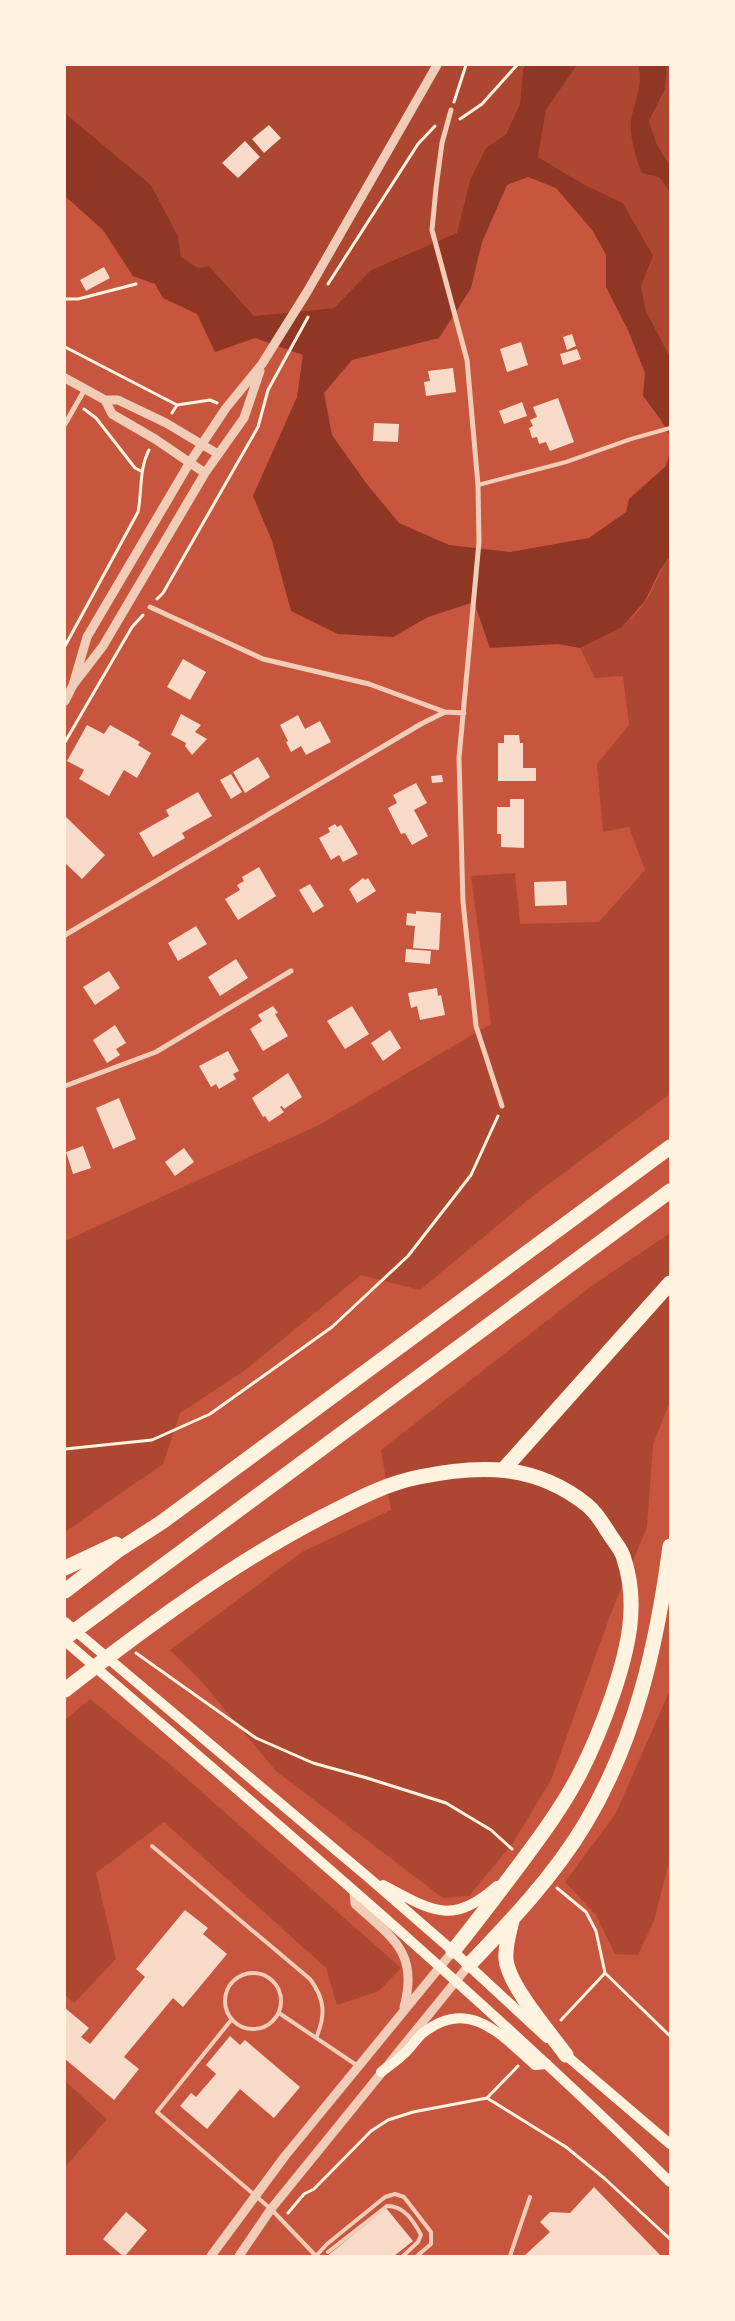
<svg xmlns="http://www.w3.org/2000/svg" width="735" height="2321" viewBox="0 0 735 2321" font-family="Lora,serif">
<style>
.green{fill:#ae4732}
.water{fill:#8f3625}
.building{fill:#f7dbc8}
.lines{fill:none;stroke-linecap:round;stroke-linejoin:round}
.path{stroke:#fff3e0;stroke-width:3}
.service{stroke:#f1ccb7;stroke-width:4}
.minor{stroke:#f1ccb7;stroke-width:5}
.tertiary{stroke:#f1ccb7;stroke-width:9}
.secondary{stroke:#fff3e0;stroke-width:10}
.motorway{stroke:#fff3e0;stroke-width:15}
</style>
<rect width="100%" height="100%" fill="#c8553d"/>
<path class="green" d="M65,65H526L523,69L520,104L506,134L486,148L470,180L457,233L371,270L334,308L254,316L209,266L198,268L181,257L178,236L151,185L65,113Z
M577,65H638C642,82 638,100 632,117L659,177L670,192V357L646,311L641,286L653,256L623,203L585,185L538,157L546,110Z
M667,65H670V166L657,145L649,121L665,89Z
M670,556V1094L534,1195L420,1290L361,1275L244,1371L180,1413L163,1464L65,1532V1241L319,1125L491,1024L471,876L515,873L520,924L599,922L645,870L629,827L603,832L597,764L629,725L623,676L595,678L580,648C604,636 631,625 646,601C655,586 660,570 670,556Z
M670,1233V1401L653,1445L647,1527L611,1613L551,1780L513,1843L469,1896L443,1898L276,1771L202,1682L170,1650L302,1552L391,1510L381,1450L589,1288Z
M670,1690V1858L654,1921L638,1955L615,1954L596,1915L565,1882L615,1815Z
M90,1699L178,1771L401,1968L379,1991L337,2005L326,1968L164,1822L96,1873L116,1959L74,2003L65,1995V1720Z
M65,2081L107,2119L66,2166L65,2165Z"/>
<path class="water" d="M526,65H577L546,110L538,157L585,185L623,203L653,256L641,286L646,311L670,357V436L661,420L643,396L645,373L628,330L606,287V255L593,231L556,188L528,177L507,185L482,242L471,288L439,338L352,360L324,393L332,435L366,483L399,523L449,545L510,552L589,538L626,512L629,499L666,466L670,452V556L660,570L645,601L622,627L580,648L558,644L490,648L474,602L428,617L393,637L338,634L291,611L272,541L253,496L297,397L303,355L255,338L215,352L197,314L163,298L155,284L133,276L103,230L65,196V113L151,185L178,236L181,257L198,268L209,266L254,316L334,308L371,270L457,233L470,180L486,148L506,134L520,104L523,69Z
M638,65H667L665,89L649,121L657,145L670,166V192L659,177L642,173C635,156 628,133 632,115C636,98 643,83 638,65Z"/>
<path class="building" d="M269,125L281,138L264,153L252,139Z
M245,141L260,157L238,178L222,163Z
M104,267L110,278L86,291L80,280Z
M572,334L576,346L567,350L563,337Z
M521,342L528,365L507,372L500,349Z
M577,349L581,359L563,365L560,354Z
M453,368L456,392L426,396L424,382L430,381L428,371Z
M558,398L574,442L550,451L546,442L539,444L537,437L532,438L529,428L533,426L530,420L537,417L533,407Z
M522,402L527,416L504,424L499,411Z
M374,423L399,424L398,442L373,441Z
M183,659L206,672L190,700L167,687Z
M181,714L201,725L195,732L207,739L192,755L185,746L186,743L171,735Z
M298,715L305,729L320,721L331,742L306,755L301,746L291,752L286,742L288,741L280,725Z
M87,725L104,734L110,725L140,742L138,745L151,753L137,778L124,770L109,796L79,779L84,770L67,761Z
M504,735H519L520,743H523V768H536V781H498V743H504Z
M258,757L270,777L245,793L233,772Z
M231,774L242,792L231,799L220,780Z
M442,775L443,782L432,783L431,776Z
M416,783L427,803L414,810L428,836L412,845L405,833L401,834L388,808L397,803L393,795Z
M198,792L212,816L182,833L185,838L153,857L139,833L169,816L166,810Z
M510,799H524V848L501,847V834H497V807H510Z
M65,816L105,855L82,879L65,863Z
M335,824L337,827L341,825L358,854L343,862L339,855L331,860L319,838L330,832L328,828Z
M259,867L276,896L238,920L225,899L240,890L237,885L244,881L242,877Z
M363,878L365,880L368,878L376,891L357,903L349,889Z
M566,881L567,905L535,906L534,882Z
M310,884L324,906L313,913L299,890Z
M416,911L441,913L439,950L413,948L415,926L406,925L407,913L416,914Z
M196,926L207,944L178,961L168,943Z
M406,949L431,951L430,964L405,962Z
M236,959L248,978L220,996L208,977Z
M109,971L120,988L95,1005L83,987Z
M437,988L438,996L441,995L445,1015L420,1020L417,1006L411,1008L408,993Z
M273,1006L278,1013L275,1014L288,1036L263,1051L250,1029L262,1021L258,1015Z
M352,1006L369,1034L345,1049L327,1021Z
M115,1025L126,1043L116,1049L120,1055L107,1063L93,1040Z
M390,1030L401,1048L383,1061L371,1043Z
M228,1051L239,1071L233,1074L236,1079L219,1089L216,1084L211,1087L199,1066Z
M288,1073L302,1097L284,1109L282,1106L280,1107L284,1112L269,1122L265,1116L263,1117L252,1098Z
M119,1098L136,1139L113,1149L96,1108Z
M83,1146L91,1168L73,1174L66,1152Z
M184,1148L194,1162L175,1176L165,1162Z
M185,1910L208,1928L203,1934L227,1954L183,2007L173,1998L124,2057L139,2069L114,2100L65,2059V2008L89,2028L81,2037L90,2044L145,1977L136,1969Z
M230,2036L240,2045L245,2040L300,2087L274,2118L240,2089L207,2129L180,2106L191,2093L196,2097L216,2074L206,2065Z
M594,2187L661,2256H524L550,2232L540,2222L550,2212L570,2213Z
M386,2208L413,2241L394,2256H327Z
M126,2212L147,2230L125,2256H123L103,2239Z"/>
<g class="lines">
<path class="path" d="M454,102L466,65
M460,119L482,104L517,65
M328,284L418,144L435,126
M65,299H78L136,284
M65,347L177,405L210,400L217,403
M84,409L96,418L135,468L141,471
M172,413L177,405
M157,599L163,593L258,427L268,390L308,317
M65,646L138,512C142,492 139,469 149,450
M65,742L132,627L143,615
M65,1449L152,1440L210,1414L332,1327L408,1256L471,1175L498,1116
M136,1653L256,1738L313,1763L367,1778L446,1803L491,1830L512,1849
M557,1888L586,1912L596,1931L605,1973L670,2036
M561,2020L605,1973
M487,2098L566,2147L604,2178L670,2239
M288,2213L304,2194L314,2189L371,2131L388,2120L413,2112L487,2098L518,2066"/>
<path class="service" d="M478,485L566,462L631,439L670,428
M152,1846L310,1979C325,1999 326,2015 316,2038
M225 2001a28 28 0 1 1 56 0a28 28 0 1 1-56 0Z
M279,2013L358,2066
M232,2019L157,2112L271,2209L316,2256L327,2244L385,2197L395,2194L404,2197L431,2232V2244L417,2256
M328,2252L387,2206C404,2206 413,2220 421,2235L418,2242L403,2256
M510,2256L530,2197"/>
<path class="minor" d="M451,110L442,143L436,188L432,230L467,360L478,485L479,542L459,758L463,902L476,1026L502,1106
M65,424L85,389
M150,607L263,659L369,684L445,712
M65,935L421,724L445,712L464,713
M65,1086L156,1052L291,971"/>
<path class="tertiary" d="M65,378L105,400H118L166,423L218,454
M105,400L112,414L155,439L205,473
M73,685L87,637L190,462L226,408L262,364L307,292L437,65
M65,701L73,685L103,646L205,473L244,418L260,371
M354,1892L355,1904C392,1938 419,1952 404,2007
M211,2256L285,2156L453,1951
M239,2256L271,2209L469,1965"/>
<path class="secondary" d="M65,1622L369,1878L453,1951L547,2038
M65,1641C270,1818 477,1992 670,2182
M383,1885C431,1910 451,1927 497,1886
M561,2051L670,2144
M381,2072C389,2066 398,2060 405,2053C412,2046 416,2039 423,2033C469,1996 502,2036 535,2065L547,2064"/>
<path class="motorway" d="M504,1469L670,1283
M65,1568L116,1544
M65,1591L117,1551L162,1522L670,1147
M65,1638L670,1191
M65,1690C146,1627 230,1565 322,1517C353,1501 384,1484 419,1477C481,1464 536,1464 587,1505C597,1513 603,1524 610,1535C615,1543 622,1550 624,1559C639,1605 628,1649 613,1694C604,1720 594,1746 581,1771C564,1805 540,1837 517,1868C496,1896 475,1924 453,1951
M512,1921C509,1933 505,1946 506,1959C508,1985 550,2033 566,2055
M469,1965C510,1922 554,1876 585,1824C636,1739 657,1644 670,1546"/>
</g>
<rect width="735" height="2321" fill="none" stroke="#fff3e0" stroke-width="132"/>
</svg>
